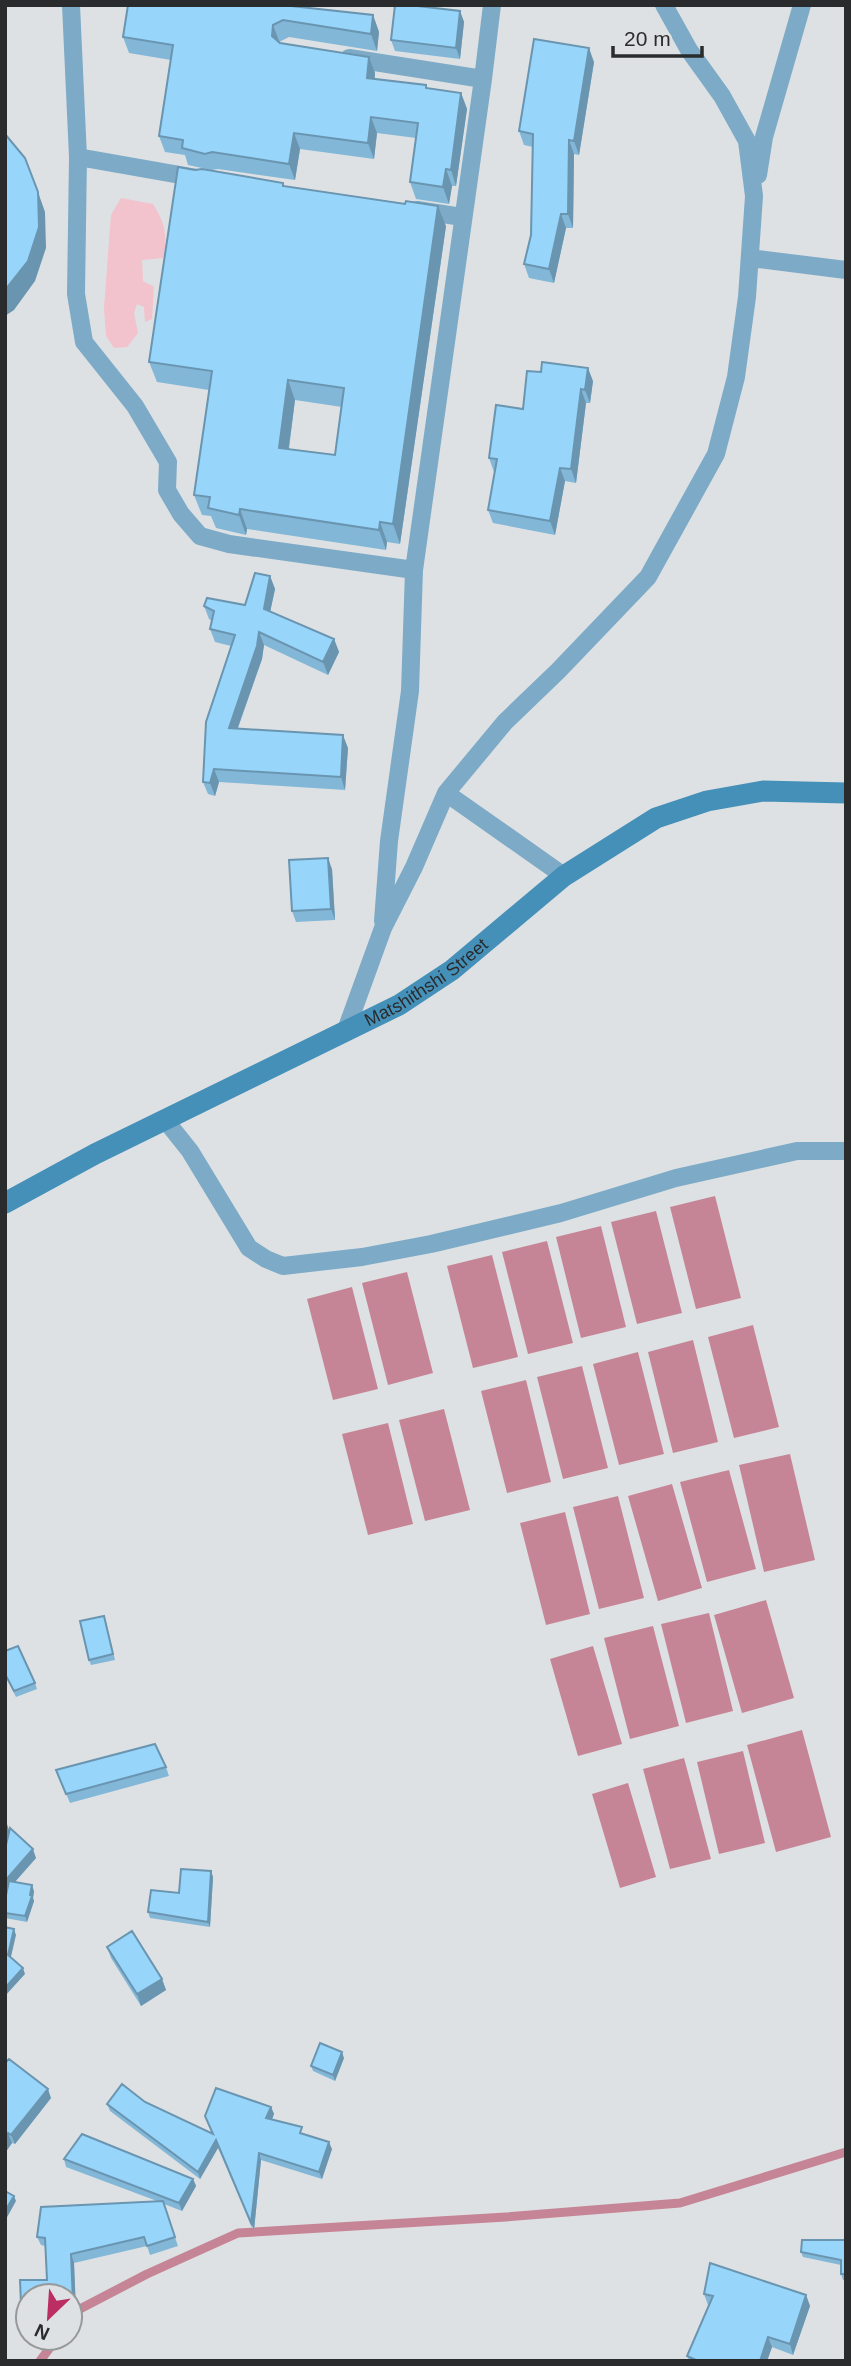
<svg xmlns="http://www.w3.org/2000/svg" width="851" height="2366" viewBox="0 0 851 2366" font-family="Helvetica,sans-serif">
<style>
.green{fill:#f2c2cd}
.water{fill:#c68596}
.lines{fill:none;stroke-linecap:round;stroke-linejoin:round}
.stream{stroke:#c68596;stroke-width:9}
.lane{stroke:#7dabc7;stroke-width:18}
.secondary{stroke:#4590b9;stroke-width:21}
.wall{fill:#82b7d8;fill-rule:evenodd}
.shaded-wall{fill:#6a95b0}
.building{fill:#97d5fb;stroke:#6a95b0;stroke-width:2;fill-rule:evenodd}
.labels{text-anchor:middle;dominant-baseline:central;stroke-width:6;stroke-linejoin:round;paint-order:stroke}
.street-label{font-size:18px;fill:#2a2b2c;stroke:#dee1e3}
</style>
<rect width="100%" height="100%" fill="#dee1e3"/>
<path class="green" d="M121,198L153,204C165,223 168,236 163,258L142,260L143,281L154,287L152,319L145,322L144,307L137,304L134,313L138,333L127,347L114,348L106,336L104,308L111,215Z"/>
<path class="water" d="M715,1196L741,1298L696,1309L670,1207Z
M656,1211L682,1313L637,1324L611,1222Z
M601,1226L626,1327L581,1338L556,1237Z
M547,1241L573,1343L528,1354L502,1252Z
M492,1255L518,1357L473,1368L447,1266Z
M407,1272L433,1373L388,1385L362,1283Z
M352,1287L378,1389L333,1400L307,1299Z
M753,1325L779,1427L734,1438L708,1337Z
M693,1340L718,1442L673,1453L648,1352Z
M638,1352L664,1454L619,1465L593,1364Z
M582,1366L608,1468L563,1479L537,1377Z
M526,1380L551,1482L507,1493L481,1391Z
M444,1409L470,1510L425,1521L399,1420Z
M388,1423L413,1524L368,1535L342,1434Z
M790,1454L815,1560L764,1572L739,1465Z
M729,1470L756,1569L707,1582L680,1482Z
M672,1484L702,1588L658,1601L628,1496Z
M618,1496L644,1598L599,1609L573,1507Z
M565,1512L590,1614L546,1625L520,1523Z
M766,1600L794,1698L742,1713L714,1615Z
M709,1613L733,1711L686,1723L661,1624Z
M653,1626L679,1726L630,1739L604,1638Z
M593,1646L622,1744L578,1756L550,1659Z
M802,1730L831,1837L776,1852L747,1745Z
M743,1751L765,1843L719,1854L697,1762Z
M684,1758L711,1859L670,1869L643,1769Z
M628,1783L656,1877L620,1888L592,1794Z"/>
<g class="lines">
<path class="stream" d="M70,2320L76,2311L147,2274L238,2233L506,2217L680,2203L846,2152
M40,2361L57,2338"/>
<path class="lane" d="M71,5L78,157L76,294L84,342L135,406L168,462L167,490L181,514L200,536L229,544L414,570
M349,58L483,79L414,570L410,691L389,841L383,921
M483,79L492,5
M78,157L197,178
M758,175L764,137L802,5
M417,210L462,217
M750,258L846,270
M446,793L564,876
M346,1030L383,928L414,867L446,793L505,722L558,671L648,577L716,454L736,377L747,297L754,196L747,141L722,96L689,50L664,5
M166,1121L190,1151L249,1248L266,1259L283,1266L362,1257L431,1244L561,1213L676,1178L797,1151H846"/>
<path class="secondary" id="s1" d="M5,1203L95,1154L399,1005L452,970L564,876L656,818L707,801L763,791L846,793"/>
</g>
<path class="wall" d="M290,7L373,15L379,32L377,51L289,37L279,42L280,43L369,57L375,73V79L426,85L427,88L461,93L467,109L456,186H452L449,204L416,199L410,182L416,138L377,133L374,159L300,149L295,180L218,169L211,170L188,165L185,155L165,152L159,136L171,60L129,53L123,37Z
M460,11L464,22L460,59L395,51L391,40Z
M594,62L579,155L574,154L573,228H566L554,283L529,278L524,264L531,235L533,147L524,145L519,131Z
M285,187L446,226L400,544L387,542L386,550L247,529L246,535L216,528L211,516L202,515L194,495L209,390L157,382L149,362ZM295,400L342,407L335,455L289,449Z
M593,381L590,403H586L576,483L565,481L555,535L493,523L488,510L495,472H494L489,458L523,409Z
M270,576L275,589L270,612L334,639L339,652L328,675L264,645L262,659L238,728L348,748L345,790L219,782L215,796L208,794L203,782L231,646L215,642L210,629L212,621L209,619L204,606L245,605Z
M332,869L335,920L296,922L292,911Z
M106,1622L115,1660L91,1665L89,1660Z
M5,1651L35,1683L37,1689L16,1697L5,1675Z
M166,1767L169,1776L70,1803L56,1770Z
M5,1821L9,1832L36,1858L15,1882L34,1891L33,1898L34,1901L27,1922L5,1918L9,1834L5,1838Z
M211,1871L213,1877L210,1927L150,1918L148,1912L179,1893Z
M107,1947L162,1979L166,1990L141,2006L111,1958Z
M344,2058L335,2081L313,2071L311,2066Z
M5,2063L51,2098L15,2144L12,2143L5,2153Z
M145,2102L212,2134L271,2107L274,2114L272,2120L304,2134L332,2149L322,2179L261,2160L254,2230L218,2148L200,2179L110,2111L107,2104Z
M82,2134L193,2179L196,2186L182,2211L164,2204L178,2246L150,2255L147,2246L74,2263L76,2311H70V2296H28V2312H25L21,2304L20,2280H47L45,2246L41,2245L37,2237L41,2207L157,2201L66,2167L64,2159Z
M846,2240V2280H843L841,2274V2265L803,2257L801,2252Z
M704,2294L806,2295L810,2306L793,2355L772,2347L767,2361H689L687,2356L709,2305H708Z"/>
<path class="shaded-wall" d="M460,11L464,22L460,59L456,48Z
M373,15L379,32L377,51L371,34Z
M273,25L279,41L272,36Z
M589,48L594,62L579,155L574,141Z
M369,57L375,73L373,94L367,78Z
M461,93L467,109L456,186L451,170Z
M371,117L377,133L374,159L368,143Z
M294,133L300,149L295,180L289,164Z
M569,140L574,154L573,228L568,214Z
M446,169L452,186L449,204L443,187Z
M38,192L45,212L46,248L35,281L14,310L5,316V290Z
M438,206L446,226L400,544L393,524Z
M561,214L566,228L554,283L549,269Z
M588,368L593,381L590,403L585,390Z
M288,380L295,400L286,468L279,448Z
M581,389L586,403L576,483L571,469Z
M560,468L565,481L555,535L550,521Z
M240,509L247,529L246,535L239,515Z
M380,522L387,542L386,550L379,530Z
M270,576L275,589L268,622L264,609Z
M259,632L264,645L262,659L233,741L229,728Z
M334,639L339,652L328,675L323,662Z
M343,735L348,748L345,790L341,777Z
M214,769L219,782L215,796L210,783Z
M328,858L332,869L335,920L331,909Z
M6,1821L10,1833L5,1838V1822Z
M33,1849L36,1858L5,1893V1881Z
M211,1871L213,1877L210,1927L208,1922Z
M32,1885L34,1891L33,1898L34,1901L27,1922L25,1916Z
M14,1929L16,1935L10,1961L8,1955Z
M23,1968L25,1974L5,1996V1988Z
M162,1979L166,1990L141,2006L137,1994Z
M342,2052L344,2058L335,2081L333,2075Z
M48,2089L51,2098L15,2144L11,2135Z
M271,2107L274,2114L269,2126L266,2118Z
M8,2133L12,2143L5,2153V2138Z
M216,2140L218,2148L200,2179L198,2172Z
M329,2142L332,2149L322,2179L319,2172Z
M259,2153L261,2160L254,2230L251,2223Z
M193,2179L196,2186L182,2211L179,2203Z
M14,2196L16,2201L5,2221V2211Z
M71,2254L74,2263L76,2311L73,2302Z
M806,2295L810,2306L793,2355L790,2344Z
M768,2337L772,2347L767,2361H760Z"/>
<path class="building" d="M128,5H282L373,15L371,34L283,20L273,25L272,36L280,43L369,57L367,78L426,85V88L461,93L451,170L446,169L443,187L410,182L418,123L371,117L368,143L294,133L289,164L212,152L205,154L182,148L183,140L159,136L173,45L123,37Z
M395,5H409L460,11L456,48L391,40Z
M534,39L589,48L574,141L569,140L568,214H561L549,269L524,264L531,235L533,134L519,131Z
M5,134L25,158L38,192L39,227L28,261L5,290Z
M178,167L195,170L202,169L283,183V186L405,204L406,201L438,206L393,524L380,522L379,530L240,509L239,515L208,508L210,497L194,495L212,371L149,362ZM288,380L344,388L335,455L279,448Z
M542,362L588,368L585,390L581,389L571,469L560,468L550,521L488,510L497,459L489,458L496,405L523,409L527,371L541,372Z
M255,573L270,576L264,609L334,639L323,662L259,632L257,646L229,728L343,735L341,777L214,769L210,783L203,782L206,722L235,635L210,629L214,611L204,606L207,598L245,605Z
M328,858L331,909L292,911L289,860Z
M104,1616L113,1654L89,1660L80,1621Z
M18,1646L35,1683L14,1691L5,1674V1651Z
M155,1744L166,1767L66,1794L56,1770Z
M10,1828L33,1849L5,1881V1849Z
M181,1869L211,1871L208,1922L148,1912L151,1890L179,1893Z
M9,1881L32,1885L30,1895L32,1896L25,1916L5,1913V1900Z
M5,1927L14,1929L8,1955L23,1968L5,1988Z
M132,1931L162,1979L137,1994L107,1947Z
M320,2043L342,2052L333,2075L311,2066Z
M9,2059L48,2089L11,2135L8,2133L5,2138V2063Z
M122,2084L145,2102L213,2134L205,2116L216,2088L271,2107L266,2118L302,2127L300,2133L329,2142L319,2172L259,2153L251,2223L216,2140L198,2172L107,2104Z
M82,2134L193,2179L179,2203L64,2159Z
M5,2191L14,2196L5,2211Z
M163,2201L175,2237L147,2246L144,2237L71,2254L73,2302H70V2296H28V2303L21,2304L20,2280H47L45,2238L37,2237L41,2207Z
M802,2240H846V2274H841V2260L801,2252Z
M710,2263L806,2295L790,2344L768,2337L760,2361H698L687,2356L713,2296L704,2294Z"/>
<g class="labels">
<g class="street-label">
<text stroke="none"><textPath href="#s1" startOffset="476">Matshithshi Street</textPath></text>
</g>
</g>
<rect width="851" height="2366" fill="none" stroke="#2a2b2c" stroke-width="14"/>
<g transform="translate(49 2317) rotate(205)"><circle r="33" fill="#dee1e3" stroke="#96989a" stroke-width="2"/>
<path d="M0-5L12 26L0 18L-12 26Z" fill="#ba2e63"/>
<text y="-10" font-size="19" font-weight="bold" text-anchor="middle" fill="#2a2b2c">N</text>
</g>
<path d="M613 46v10h89v-10" fill="none" stroke="#2a2b2c" stroke-width="3.5"/>
<text x="624" y="46" font-size="21" fill="#2a2b2c" stroke="#dee1e3" stroke-width="5" paint-order="stroke">20 m</text>
</svg>
